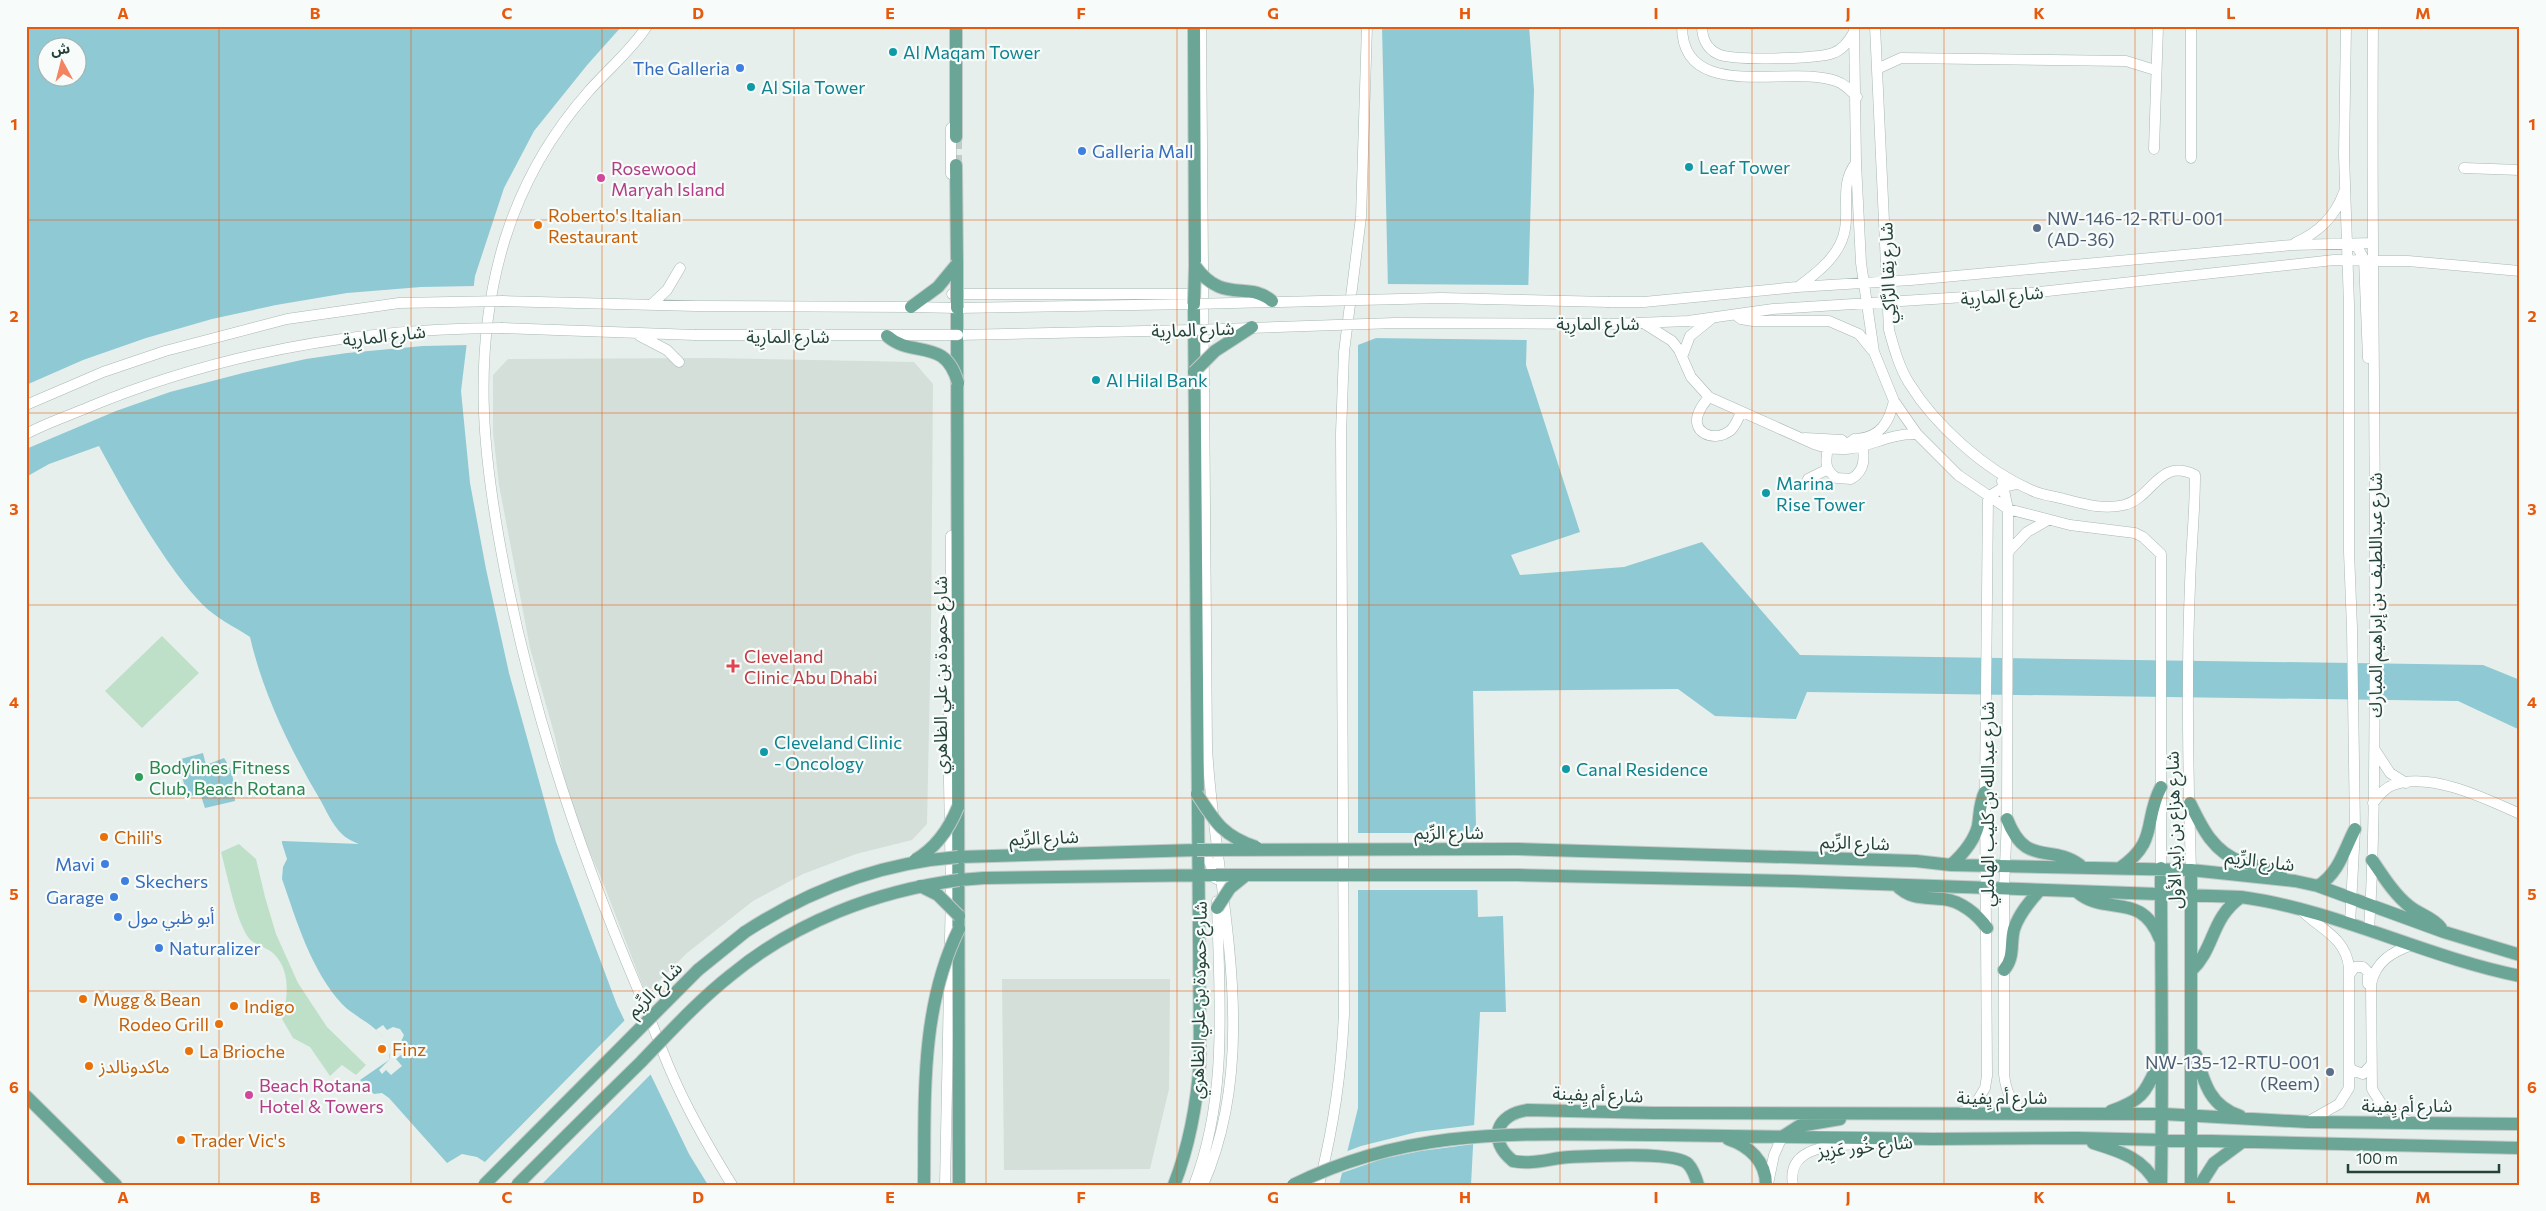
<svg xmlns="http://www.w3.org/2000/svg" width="2546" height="1211" viewBox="0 0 2546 1211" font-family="Commissioner,'Noto Sans Arabic',sans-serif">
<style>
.built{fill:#d4dfda}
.green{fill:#bfe0c8}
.water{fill:#8ec9d4;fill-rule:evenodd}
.pier{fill:#e6efeb}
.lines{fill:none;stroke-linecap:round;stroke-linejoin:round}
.major-tunnel{stroke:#bfccc8;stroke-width:12;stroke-dasharray:12 6;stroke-linecap:butt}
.minor-casing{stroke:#a8b8b2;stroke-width:11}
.major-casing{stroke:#c2cac8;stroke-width:14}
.minor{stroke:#fff;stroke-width:10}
.major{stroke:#6aa596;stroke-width:12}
.minor-bridge-casing{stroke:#a8b8b2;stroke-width:11;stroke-linecap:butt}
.major-bridge-casing{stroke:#c2cac8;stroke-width:14;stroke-linecap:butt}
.minor-bridge{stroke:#fff;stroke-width:10}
.major-bridge{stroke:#6aa596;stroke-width:12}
.grid{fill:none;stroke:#e8590c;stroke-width:1;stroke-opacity:0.55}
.culture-dot{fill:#0f9aa8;stroke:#f7fbf9;stroke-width:2}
.shop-dot{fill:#3f7fe0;stroke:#f7fbf9;stroke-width:2}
.hotel-dot{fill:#d1479c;stroke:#f7fbf9;stroke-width:2}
.food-dot{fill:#e8710a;stroke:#f7fbf9;stroke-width:2}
.service-dot{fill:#5c6f8a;stroke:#f7fbf9;stroke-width:2}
.health-dot{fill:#e0444e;stroke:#f7fbf9;stroke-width:2}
.leisure-dot{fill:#2e9e5b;stroke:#f7fbf9;stroke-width:2}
.labels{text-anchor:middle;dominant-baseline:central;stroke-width:4.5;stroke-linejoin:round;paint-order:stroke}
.culture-label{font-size:18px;fill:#0d838f;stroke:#f7fbf9;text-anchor:start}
.shop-label{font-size:18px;fill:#366cbe;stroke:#f7fbf9;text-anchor:start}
.hotel-label{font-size:18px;fill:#b23c85;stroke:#f7fbf9;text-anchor:start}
.food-label{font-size:18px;fill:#c56008;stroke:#f7fbf9;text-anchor:start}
.service-label{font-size:18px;fill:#4e5e75;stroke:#f7fbf9;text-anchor:start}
.street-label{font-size:18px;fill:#24423a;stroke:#f7fbf9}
.health-label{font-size:18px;fill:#be3a42;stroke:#f7fbf9;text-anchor:start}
.leisure-label{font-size:18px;fill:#27864d;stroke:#f7fbf9;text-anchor:start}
.neatline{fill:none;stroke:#e8590c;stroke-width:2}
.grid-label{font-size:16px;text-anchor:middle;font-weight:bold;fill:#e8590c}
</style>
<rect width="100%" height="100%" fill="#e6efeb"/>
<path class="built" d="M711,358L914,362L933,384L931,634L927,824L912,840L856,854L803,874L753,901L687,953L646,994L602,880L572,812L554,733L530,648L499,485L493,433V375L508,359Z
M1002,979H1170L1169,1089L1150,1169L1004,1170Z"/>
<path class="green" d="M162,636L199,673L142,728L105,691Z
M239,844L256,859L265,897L276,934L298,983L327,1027L366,1065L356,1075L342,1065L330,1076L310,1047L293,1038L282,1019C288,998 291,971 274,954C267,947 253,945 248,937C236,920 227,874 221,852Z"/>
<path class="water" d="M26,26H622L588,64L534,131L504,188L475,276L461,391L470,483L486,569L509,673L556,842L617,1005L689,1154L708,1185H503L496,1169L477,1157L462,1154L447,1163L389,1098L382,1093L374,1094L360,1080L389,1060C394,1031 358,1021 342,1004C311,970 297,922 282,879L283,867L287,859L282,843V841L359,844C354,842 347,839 343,835C331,824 326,809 318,796C289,747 263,693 250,637C235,627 216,618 203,605C165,566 125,494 99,446L49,464L26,477ZM48,48H78V78H48Z
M1382,26H1529L1534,90L1526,365L1580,532L1511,555L1520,575L1624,567L1702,542L1800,655L2483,665L2520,680V730L2458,701L1807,692L1796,719L1715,716L1678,689L1473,691L1478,917L1503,916L1506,1012H1480L1471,1185H1339L1358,1108V345L1389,333Z
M203,753L206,765L224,758C233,771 235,784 235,801L205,808L200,793L188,797L177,760Z"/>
<path class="pier" d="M1385,284L1531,285L1529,340L1370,338L1386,331Z
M476,286L469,345L423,346L347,353L306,359L243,373L170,392L116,411L26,449V385L83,360L146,338L212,319L276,305L347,293L421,287Z
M1357,833H1479L1480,890H1357Z
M626,1019L652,1073L541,1185H500L494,1170L483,1164Z
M383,1025L387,1030L393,1027L400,1029L404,1035L400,1044L406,1051L396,1059L402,1066L391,1075L386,1070L382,1074L379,1070L389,1060L390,1055L382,1036L376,1030L374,1031Z
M1475,1125L1474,1144L1421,1151L1382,1159L1339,1174L1345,1152L1361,1146L1417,1132Z"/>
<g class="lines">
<path class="major-tunnel" d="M956,137V165"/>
<g class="minor-casing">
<path id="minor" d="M647,26C631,51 607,70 588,92C551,134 522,185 505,239C469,356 484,469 508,586C537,727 583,861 639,992C651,1019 660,1047 672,1074C688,1111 711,1151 732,1185
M1201,26L1207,748C1215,892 1264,1046 1203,1185
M1682,26C1682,104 1789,64 1836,81C1845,84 1850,90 1857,97
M1702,26C1702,38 1707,49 1718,54C1733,61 1817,59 1833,53C1843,50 1849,41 1854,32
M1854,26L1856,163L1861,263L1874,352L1894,401L1917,434L1958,475L2008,509L2070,525L2135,533L2143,537L2161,554V868
M1875,26L1889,330C1894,348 1899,367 1909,383C1935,425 1985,470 2031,490C2041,495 2053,496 2064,499C2084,504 2103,510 2124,505C2153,498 2159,457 2195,475C2195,512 2191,548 2190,585C2186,679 2188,775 2191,870
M2191,26V158
M2346,26L2344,154L2349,305V552L2352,628L2355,829L2350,924
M1877,69L1901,58L2126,61L2155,70
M951,128V174
M2154,149L2158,26
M2464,168L2520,170
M2295,243C2319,232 2335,217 2344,192
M2348,243L2358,248L2364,259L2368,358
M1798,287C1817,273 1841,255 1845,229C1849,206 1840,183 1856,163
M952,294H1201
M503,301L696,306L911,307
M1609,302H1644L1797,287L1911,280L2292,245L2373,243
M651,305L667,290L680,268
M957,308L1194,304
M1736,315L1741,319L1753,321H1829L1859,334L1872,350
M1610,324L1688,321L1773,309L2029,293L2334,260L2408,261L2520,271
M1645,324L1672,341L1679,350L1691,377L1709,397L1814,444C1860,460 1876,433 1917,434
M503,328L695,335
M958,335L1193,330
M640,336L667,350L679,362
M1682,357L1690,336L1711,319
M1709,397C1706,401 1702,405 1700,410C1688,432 1714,444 1731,430C1736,425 1738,418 1741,413
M1805,438L1842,440
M1854,439C1847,447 1836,443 1828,448C1825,462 1825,471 1837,478L1851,479C1867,470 1864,455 1862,439
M1857,439C1881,437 1889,422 1894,401
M1808,479L1828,469
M2002,481L2008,509L2007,819L2004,889V1074C2006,1092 2011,1103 2025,1114
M2008,552L2027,532L2048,520
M2375,750L2390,773L2406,783
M2373,803C2379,796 2384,788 2393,785C2430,771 2487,799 2520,814
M1197,850L1209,861L1216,879
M2300,909C2319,929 2345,936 2349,967V1088L2339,1104L2309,1121
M2369,930C2375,838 2374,745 2375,653C2376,444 2371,235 2373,26
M2349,975L2355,967H2363L2368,972V984
M2349,1065L2352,1070L2363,1074L2371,1065
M1962,1112L1973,1108L1985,1088L1987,1076L1985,792L1988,497L2004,487L2017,484
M2408,1121L2382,1105L2372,1089L2371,984C2376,961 2392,952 2412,945
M1768,1184L1774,1155L1782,1137
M945,1185L951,889L948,727L951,666V536
M1194,1185C1229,1095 1219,995 1217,901
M1319,1185C1334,1124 1341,1076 1344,1014L1341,433L1344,352L1361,217L1367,26
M1793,1185C1785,1139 1849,1146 1879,1143"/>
</g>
<g class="major-casing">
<path id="major" d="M956,26V137
M1194,26L1195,266
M956,165L957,264
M957,308L959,1185
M2190,803C2202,828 2214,853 2242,862C2256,866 2270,868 2282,877
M2007,819C2026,868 2050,843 2080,865
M1517,849L1916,861L1951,865L2191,870L2295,881L2318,886L2444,932L2520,955
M958,857L1197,850
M2372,860C2383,876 2394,894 2409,906C2420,915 2433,917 2441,928
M1951,865C1962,855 1974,841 1978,826C1980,814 1979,804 1985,792
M2120,868C2159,841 2143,821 2161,787
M2161,868C2161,974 2163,1079 2161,1185
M1517,875L1793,881L2241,897C2337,910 2425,957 2520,976
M959,880L984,878L1216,875
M1896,885C1911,900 1924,897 1943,899C1961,901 1977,914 1987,928
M2318,886C2339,873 2344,850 2355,829
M2077,892C2106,917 2141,890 2160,939
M698,970L745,932
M2004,970C2015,957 2010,944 2014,929C2019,914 2029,902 2040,890
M2191,971C2216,947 2210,919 2241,897
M2196,1055C2204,1083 2210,1106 2240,1116
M26,1096L116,1185
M2111,1111C2145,1099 2145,1092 2160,1060
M1660,1135L1932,1139L2078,1138L2520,1148
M1782,1137L1799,1126L1840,1119
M1728,1139C1749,1146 1766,1161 1766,1185
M2093,1143C2119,1151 2144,1158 2157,1185
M1174,1185C1190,1144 1197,1104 1200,1060L1194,304
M1698,1185C1696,1178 1693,1169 1688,1164C1676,1151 1591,1156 1570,1157C1551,1158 1533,1165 1513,1161C1487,1140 1496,1114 1528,1110L1654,1113L2164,1114L2308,1122L2520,1124
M2191,1185V870
M2200,1185L2214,1163L2241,1143"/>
</g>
<use href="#minor" class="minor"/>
<use href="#major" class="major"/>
<g class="minor-bridge-casing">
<path id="minor-bridge" d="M1194,304L1441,298L1609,302
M911,307L957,308
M1193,330L1395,323L1610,324
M695,335H958
M26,405L103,372L165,351L287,319L399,303L503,301
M26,434C46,423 68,416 89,407C220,353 361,328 503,328"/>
</g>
<g class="major-bridge-casing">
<path id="major-bridge" d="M957,264V308
M1195,266C1223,305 1248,280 1272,301
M1194,304L1195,266
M911,307L938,287L957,264
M887,336C913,359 945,336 958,383
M1194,372L1215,351L1252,327
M1197,794C1215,822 1223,836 1256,847
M1197,850L1517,849
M915,860C936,848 949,829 958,807
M1216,875H1517
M920,886L938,895L959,916
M1217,908L1230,888L1246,875
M745,932C811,889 880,863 958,857
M484,1185L698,970
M517,1185C558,1144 599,1103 641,1062C670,1032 698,1001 731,975C795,922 876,891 959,880
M924,1185C925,1099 920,1008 959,929
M1293,1185C1417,1124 1528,1135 1660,1135"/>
</g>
<use href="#minor-bridge" class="minor-bridge"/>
<use href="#major-bridge" class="major-bridge"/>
</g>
<path class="grid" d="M219,26V1185M411,26V1185M602,26V1185M794,26V1185M986,26V1185M1177,26V1185M1369,26V1185M1560,26V1185M1752,26V1185M1944,26V1185M2135,26V1185M2327,26V1185M26,220H2520M26,413H2520M26,605H2520M26,798H2520M26,991H2520"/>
<g class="culture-dot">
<circle cx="893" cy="52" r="5"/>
<circle cx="751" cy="87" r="5"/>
<circle cx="1689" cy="167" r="5"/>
<circle cx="1096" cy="380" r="5"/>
<circle cx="1766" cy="493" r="5"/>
<circle cx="764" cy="752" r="5"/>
<circle cx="1566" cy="769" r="5"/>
</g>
<g class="shop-dot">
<circle cx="740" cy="68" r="5"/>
<circle cx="1082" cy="151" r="5"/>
<circle cx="105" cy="864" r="5"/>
<circle cx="125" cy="881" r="5"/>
<circle cx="114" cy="897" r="5"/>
<circle cx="118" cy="917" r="5"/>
<circle cx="159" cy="948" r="5"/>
</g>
<g class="hotel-dot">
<circle cx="601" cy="178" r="5"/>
<circle cx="249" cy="1095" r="5"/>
</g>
<g class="food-dot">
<circle cx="538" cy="225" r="5"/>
<circle cx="104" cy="837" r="5"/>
<circle cx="83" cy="999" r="5"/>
<circle cx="234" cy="1006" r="5"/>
<circle cx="219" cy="1024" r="5"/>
<circle cx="382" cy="1049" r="5"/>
<circle cx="189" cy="1051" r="5"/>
<circle cx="89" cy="1066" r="5"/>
<circle cx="181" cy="1140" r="5"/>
</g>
<g class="service-dot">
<circle cx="2037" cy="228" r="5"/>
<circle cx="2330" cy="1072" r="5"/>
</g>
<path class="health-dot" d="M730.5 658.5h5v5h5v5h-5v5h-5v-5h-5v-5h5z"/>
<circle class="leisure-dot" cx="139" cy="777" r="5"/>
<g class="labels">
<g class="culture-label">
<text x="903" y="52">Al Maqam Tower</text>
<text x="761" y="87">Al Sila Tower</text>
<text x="1699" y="167">Leaf Tower</text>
<text x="1106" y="380">Al Hilal Bank</text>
<text x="1776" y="483">Marina<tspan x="1776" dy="21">Rise Tower</tspan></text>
<text x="774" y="742">Cleveland Clinic<tspan x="774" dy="21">- Oncology</tspan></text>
<text x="1576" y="769">Canal Residence</text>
</g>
<g class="shop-label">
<text x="730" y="68" text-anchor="end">The Galleria</text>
<text x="1092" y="151">Galleria Mall</text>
<text x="95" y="864" text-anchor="end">Mavi</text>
<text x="135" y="881">Skechers</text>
<text x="104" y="897" text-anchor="end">Garage</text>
<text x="128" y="917">أبو ظبي مول</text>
<text x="169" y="948">Naturalizer</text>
</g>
<g class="hotel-label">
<text x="611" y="168">Rosewood<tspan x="611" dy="21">Maryah Island</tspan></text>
<text x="259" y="1085">Beach Rotana<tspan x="259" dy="21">Hotel &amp; Towers</tspan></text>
</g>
<g class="food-label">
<text x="548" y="215">Roberto's Italian<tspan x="548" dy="21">Restaurant</tspan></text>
<text x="114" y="837">Chili's</text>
<text x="93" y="999">Mugg &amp; Bean</text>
<text x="244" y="1006">Indigo</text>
<text x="209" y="1024" text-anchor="end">Rodeo Grill</text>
<text x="392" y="1049">Finz</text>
<text x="199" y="1051">La Brioche</text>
<text x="99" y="1066">ماكدونالدز</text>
<text x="191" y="1140">Trader Vic's</text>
</g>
<g class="service-label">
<text x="2047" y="218">NW-146-12-RTU-001<tspan x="2047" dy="21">(AD-36)</tspan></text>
<text x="2320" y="1062" text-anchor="end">NW-135-12-RTU-001<tspan x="2320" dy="21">(Reem)</tspan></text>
</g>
<g class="street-label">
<text transform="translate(1887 273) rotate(-92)">شارع نِقا الرَّاكِي</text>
<text transform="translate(2002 295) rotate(-5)">شارع المارِية</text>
<text x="1598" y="323">شارع المارِية</text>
<text transform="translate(1193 329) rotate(-2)">شارع المارِية</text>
<text transform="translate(384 335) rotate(-6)">شارع المارِية</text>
<text x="788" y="336">شارع المارِية</text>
<text transform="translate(2375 595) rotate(-90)">شارع عبداللطيف بن إبراهيم المبارك</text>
<text transform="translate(940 675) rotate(-90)">شارع حمودة بن علي الظاهري</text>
<text transform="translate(1987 804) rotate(-90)">شارع عبدالله بن كليب الهاملي</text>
<text transform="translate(2173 830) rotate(-91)">شارع هزاع بن زايد الأول</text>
<text x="1449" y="832">شارع الرِّيم</text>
<text transform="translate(1044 837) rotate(-2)">شارع الرِّيم</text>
<text transform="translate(1855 842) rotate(2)">شارع الرِّيم</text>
<text transform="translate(2260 860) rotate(7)">شارع الرِّيم</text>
<text transform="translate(654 989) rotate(-45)">شارع الرِّيم</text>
<text transform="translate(1198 1000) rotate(-89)">شارع حمودة بن علي الظاهري</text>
<text transform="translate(1598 1094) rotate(2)">شارع أم يِفينة</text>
<text x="2002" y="1097">شارع أم يِفينة</text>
<text x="2407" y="1105">شارع أم يِفينة</text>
<text transform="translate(1865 1146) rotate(-6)">شارع خُور عَزِيز</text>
</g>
<g class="health-label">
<text x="744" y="656">Cleveland<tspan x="744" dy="21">Clinic Abu Dhabi</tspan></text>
</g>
<g class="leisure-label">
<text x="149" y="767">Bodylines Fitness<tspan x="149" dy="21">Club, Beach Rotana</tspan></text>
</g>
</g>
<rect width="2546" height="1211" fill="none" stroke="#f7fbf9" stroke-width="55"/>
<g transform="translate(62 62) rotate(353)"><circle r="24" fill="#f7fbf9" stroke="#a3b1ad"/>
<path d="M0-4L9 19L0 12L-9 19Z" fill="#f4845f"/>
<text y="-8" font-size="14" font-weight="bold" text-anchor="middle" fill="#24423a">ش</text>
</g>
<path d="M2348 1164v8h151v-8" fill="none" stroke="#24423a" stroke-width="2.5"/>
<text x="2356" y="1164" font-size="15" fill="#24423a" stroke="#f7fbf9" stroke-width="4" paint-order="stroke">100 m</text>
<rect x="28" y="28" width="2490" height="1156" class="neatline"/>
<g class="grid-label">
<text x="123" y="19">A</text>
<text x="315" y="19">B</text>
<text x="507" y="19">C</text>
<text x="698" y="19">D</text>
<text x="890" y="19">E</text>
<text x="1081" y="19">F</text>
<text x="1273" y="19">G</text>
<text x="1465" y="19">H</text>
<text x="1656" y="19">I</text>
<text x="1848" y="19">J</text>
<text x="2039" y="19">K</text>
<text x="2231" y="19">L</text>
<text x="2423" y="19">M</text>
<text x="14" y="130">1</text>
<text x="2532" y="130">1</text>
<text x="14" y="322">2</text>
<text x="2532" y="322">2</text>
<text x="14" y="515">3</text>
<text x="2532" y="515">3</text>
<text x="14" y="708">4</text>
<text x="2532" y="708">4</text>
<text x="14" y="900">5</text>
<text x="2532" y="900">5</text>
<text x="14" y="1093">6</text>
<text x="2532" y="1093">6</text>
<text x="123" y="1203">A</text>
<text x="315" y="1203">B</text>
<text x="507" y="1203">C</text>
<text x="698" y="1203">D</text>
<text x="890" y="1203">E</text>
<text x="1081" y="1203">F</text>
<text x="1273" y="1203">G</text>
<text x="1465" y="1203">H</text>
<text x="1656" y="1203">I</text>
<text x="1848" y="1203">J</text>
<text x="2039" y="1203">K</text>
<text x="2231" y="1203">L</text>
<text x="2423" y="1203">M</text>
</g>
</svg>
